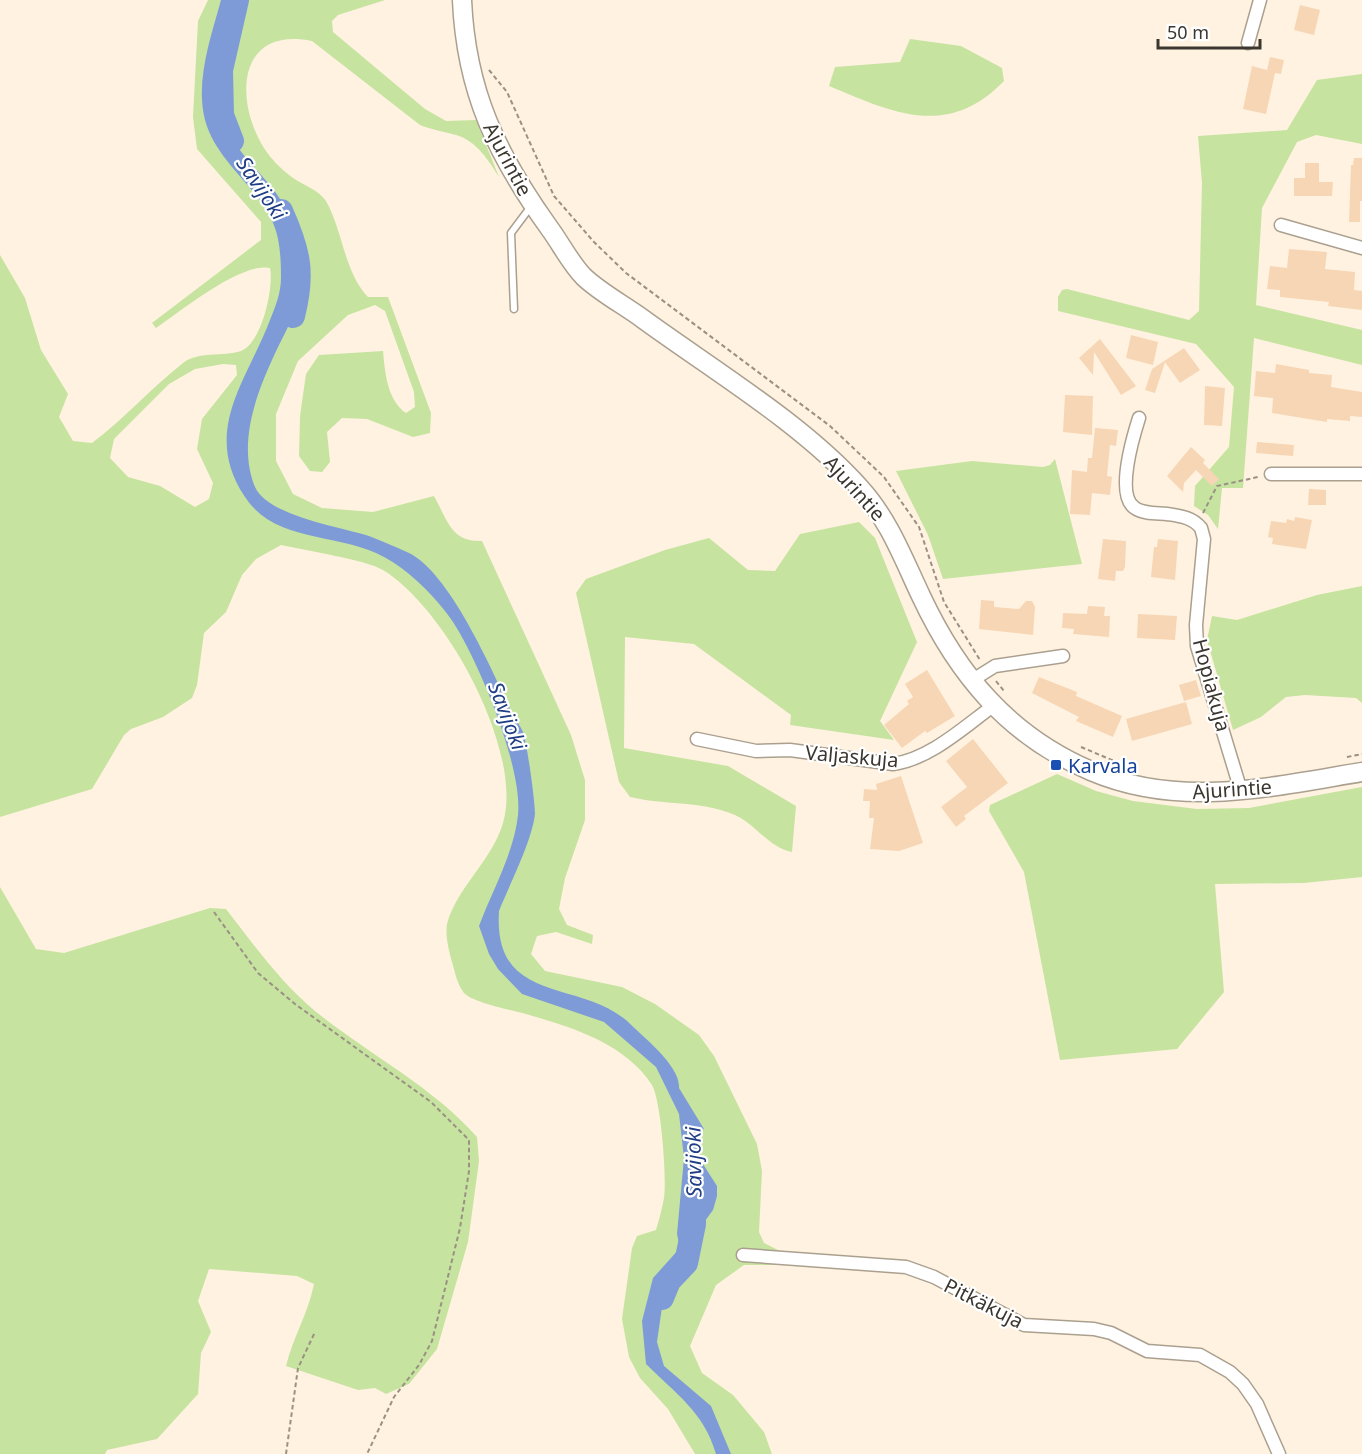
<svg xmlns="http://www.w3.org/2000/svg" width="1362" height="1454" viewBox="0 0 1362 1454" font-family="'Noto Sans',sans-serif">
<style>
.green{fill:#c6e3a0;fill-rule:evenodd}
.water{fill:#7e9bd8}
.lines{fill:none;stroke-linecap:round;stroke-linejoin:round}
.river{stroke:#7e9bd8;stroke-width:24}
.building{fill:#f7d6b5}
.lane-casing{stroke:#aba08f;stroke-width:9}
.street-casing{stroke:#aba08f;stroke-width:15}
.secondary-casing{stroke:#aba08f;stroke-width:21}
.path{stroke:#9a9184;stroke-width:2;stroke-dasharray:4.5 3;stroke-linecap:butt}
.lane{stroke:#fff;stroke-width:6}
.street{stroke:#fff;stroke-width:12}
.secondary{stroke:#fff;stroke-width:18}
.transit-dot{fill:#1a4fb4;stroke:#fff;stroke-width:2}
.labels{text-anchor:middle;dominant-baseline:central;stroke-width:4.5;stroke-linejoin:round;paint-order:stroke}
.street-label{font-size:20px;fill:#3b362f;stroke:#fff}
.transit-label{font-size:20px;fill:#164399;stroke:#fff;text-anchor:start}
.water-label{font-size:21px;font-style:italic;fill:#203e85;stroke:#fff}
</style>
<rect width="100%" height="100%" fill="#fff2e0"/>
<path class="green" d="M208,0H385L338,15L332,21L333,32L425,109L446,121L476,120L499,177C488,160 477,141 456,135C443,131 432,130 420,125L312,41C237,26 234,100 264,148C270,158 283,171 293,178C303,185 319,190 326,201C343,231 344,272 368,297H388L431,413L430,433L413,437L367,419L342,418L327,432L330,462L322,472L310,471L299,456L300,416L306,374L319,355L383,351C385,372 387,400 406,413L415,407L414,392L385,311L375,305L348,315L298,361L276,414V461L293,494L322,508L373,512L434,496C448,521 451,542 482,541L571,735L585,780V820L565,878L559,909L567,925L593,935L592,944L556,932L537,936L531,954L545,971L622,987L655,1004L699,1035L714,1056L757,1144L762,1171L759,1232L764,1243L786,1254V1265H744L716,1285L690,1346L702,1373L733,1395L764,1432L772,1454H695L668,1409L640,1378L629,1357L622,1319L632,1248L637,1236L656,1230C659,1220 662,1209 664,1198C667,1179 661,1100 652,1085C625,1043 571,1027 526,1014C512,1010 474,1003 464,993C457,984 455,972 452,962C449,951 445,936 447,924C459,881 502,854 506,807C513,734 444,608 383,570C367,560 303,550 281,545L256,559L242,575L226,612L204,633L197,685L192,698L163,717L131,729L124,735L92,789L0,817V255L25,298L41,350L68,394L59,417L73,441L92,443C124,419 151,388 183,363C198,351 223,357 241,351C262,343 274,287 270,268C241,262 181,311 156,328L152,323L261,240V222L197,149L193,117L198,21ZM223,364L236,365L237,375L202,419L197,449L213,483L209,499L195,507L160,486L128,477L110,458L114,439L169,384L195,369Z
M910,39L961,46L1002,68L1004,81C948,139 893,113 829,86L835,67L900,62Z
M1362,74V144L1316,135L1297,142L1262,208L1256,305L1362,330V365L1254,338L1243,488H1222L1218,529L1208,515L1194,506L1195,486L1229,447L1234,387L1196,344L1058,311V297L1062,290L1067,289L1189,320L1199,311L1202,183L1198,136L1287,130L1317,80Z
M1055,459L1082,564L943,579L928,535L896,471L972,461L1043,467L1050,465Z
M859,522L875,538L917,642L880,721L894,740L790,725L791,715L694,644L625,637L624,748L728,766L796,806L792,852C768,848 754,821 730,813C698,801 664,805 630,797L619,782L581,615L576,593L586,579L665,550L709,538L748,570L775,571L800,534Z
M1362,586V703L1356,698L1305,695L1286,697L1261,717L1233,730L1207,640L1212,616L1237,620L1317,595Z
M1057,774L1096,791L1133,801L1197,809L1249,808L1362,787V877L1304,883L1215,884L1224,992L1177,1049L1060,1060L1024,872L989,811L990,805Z
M0,887L36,949L64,953L210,908L226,909C254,945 280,982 315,1011C368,1054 432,1086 477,1137L479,1161L468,1242L437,1349L409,1384L386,1394L375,1388L358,1390L286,1366C293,1337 308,1314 314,1284L297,1276L209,1269L198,1301L211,1332L201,1353L198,1394L157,1439L107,1450L105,1454H0Z"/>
<path class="water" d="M221,0H239C233,34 216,66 220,102C224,142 254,164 276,193C294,217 300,254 300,283C299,305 289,326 279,345C259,387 236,440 255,487C268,516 341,527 369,536C382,541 396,547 409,553C450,573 493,672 512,713C515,720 520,725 523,732C527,743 535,801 535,813C533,839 509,886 499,911C493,1004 576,979 626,1020C642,1036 681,1066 679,1088L704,1129L699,1131L701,1161L717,1186V1196L713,1210L689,1243L680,1268L663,1300L657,1342L664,1366L711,1406L731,1454H716C704,1412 675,1393 646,1364L642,1321L653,1278L680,1248L677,1234L684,1158L679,1114L656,1067L604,1022L522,994L498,969L489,954L479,926C492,891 514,853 518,815C523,768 479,662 453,622C436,597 410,571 384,557C339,532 276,544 245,497C201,431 247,381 270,320C276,305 281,293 281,277C281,259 280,239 273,222C256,185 216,161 205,120C195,81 211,37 221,0Z"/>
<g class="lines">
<path class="river" d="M232,141L222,115L221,70L237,0
M281,211C299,251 304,273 293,316
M662,1298L669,1281L686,1263L694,1224V1209"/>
</g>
<path class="building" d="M1300,5L1320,10L1314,35L1294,30Z
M1270,57L1284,60L1281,74L1275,73L1266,114L1243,109L1252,66L1267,70Z
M1354,158H1362V201H1360V222H1349L1351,165H1353Z
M1305,163H1319V182H1333L1332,196H1294V178H1305Z
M1289,249L1327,252L1325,269L1355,272L1354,290L1362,291V310L1328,306L1329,302L1280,297V290L1267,289L1270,266L1287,268Z
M1131,335L1158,342L1153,365L1126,358Z
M1100,339L1136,386L1121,395L1094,352L1093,375L1079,358Z
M1184,348L1200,370L1180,383L1165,362L1155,393L1145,390L1152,369Z
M1276,364L1309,370V373L1332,375L1331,387L1362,392V417L1350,416V421L1327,419V422L1272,413L1273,398L1254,396L1256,371L1275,373Z
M1205,386L1225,388L1222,426L1204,425Z
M1065,395L1093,396L1092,435L1063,432Z
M1095,428L1118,430L1116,446L1110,445L1107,476L1112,477L1110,495L1092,493L1090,515L1070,514L1072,470L1087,472L1088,458H1092Z
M1257,442L1294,445L1293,456L1256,453Z
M1191,447L1205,460L1203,463L1219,479L1212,486L1196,470L1184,483L1183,492L1167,476Z
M1309,489L1326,490V505H1308Z
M1295,517L1312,520L1306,549L1272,544L1273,538L1268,537L1271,521L1286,523L1287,519L1294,521Z
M1103,539L1126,541L1125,567L1123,571H1116L1115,581L1098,579Z
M1158,539L1178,541L1175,580L1151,577L1154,547H1157Z
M981,600L994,601V607L1019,609L1026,601H1032L1035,607L1033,635L979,629Z
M1088,606L1105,607L1104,616H1110L1109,637L1073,634L1074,629L1062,628L1063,613L1087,614Z
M1138,614L1177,616L1175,640L1137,638Z
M927,670L955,716L927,733L925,731L902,748L884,725L909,704L907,701L913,697L905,684Z
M1039,677L1077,692L1076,696L1122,716L1113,737L1076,721L1079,717L1032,693Z
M1196,680L1201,696L1184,701L1179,685Z
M1186,702L1192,724L1132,741L1126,719Z
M973,739L1008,783L964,816L966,819L956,827L941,807L967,787L946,761Z
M901,776L923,843L899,851L870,849L874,818H869L870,801H863L864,789L877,790L876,784Z"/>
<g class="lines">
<g class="lane-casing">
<path id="lane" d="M514,309L511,233L532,205"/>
</g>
<g class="street-casing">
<path id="street" d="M1248,43L1260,0
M1281,225L1362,248
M1139,418C1133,437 1115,496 1135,508C1143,514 1158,513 1167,514C1180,516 1192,517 1201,528L1204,539L1196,625L1197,646L1241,791
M1271,474H1362
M971,681L995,666L1063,656
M697,739L756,751L790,750L893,764C930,759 964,727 993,706
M743,1255L906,1267L934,1277L1024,1325L1094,1329L1111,1333L1147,1351L1200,1355L1230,1372L1243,1384L1257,1404L1279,1454"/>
</g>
<g class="secondary-casing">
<path id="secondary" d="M462,0C466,92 497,155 550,229C561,244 571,264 584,277C601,293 624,305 643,319C713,370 803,424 860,488C889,520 903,558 921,596C958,675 1009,736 1091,771C1180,809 1270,787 1362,772"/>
</g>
<path class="path" d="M489,70L507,92L554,196L594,242L626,273L830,426L884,477L919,527L944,602L980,660
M1203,513L1217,486L1258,477
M996,681L1004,691
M1081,747L1114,761
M1347,757L1362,754
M214,912L258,973L295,1004L431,1102L469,1140V1171L460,1228L432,1341L419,1365L394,1397L367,1454
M286,1454L298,1368L315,1332"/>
<use href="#lane" class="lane"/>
<use href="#street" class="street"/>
<use href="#secondary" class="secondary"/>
</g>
<rect class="transit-dot" x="1050" y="759" width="12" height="12" rx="3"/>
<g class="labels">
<g class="street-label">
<text transform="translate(508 159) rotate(62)">Ajurintie</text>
<text transform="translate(855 488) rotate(48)">Ajurintie</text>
<text transform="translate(1212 685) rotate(75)">Hopiakuja</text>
<text transform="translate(852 756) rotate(5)">Valjaskuja</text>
<text transform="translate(1232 789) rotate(-4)">Ajurintie</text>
<text transform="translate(984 1303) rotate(27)">Pitkäkuja</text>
</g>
<g class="transit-label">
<text x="1068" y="765">Karvala</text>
</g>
<g class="water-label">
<text transform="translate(262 188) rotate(56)">Savijoki</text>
<text transform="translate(508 716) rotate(69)">Savijoki</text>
<text transform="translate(693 1162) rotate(-91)">Savijoki</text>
</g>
</g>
<path d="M1158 39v9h102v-9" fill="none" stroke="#3b362f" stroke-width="3"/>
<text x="1167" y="39" font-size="18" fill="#3b362f" stroke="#ffffff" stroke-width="4.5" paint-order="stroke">50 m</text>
</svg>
